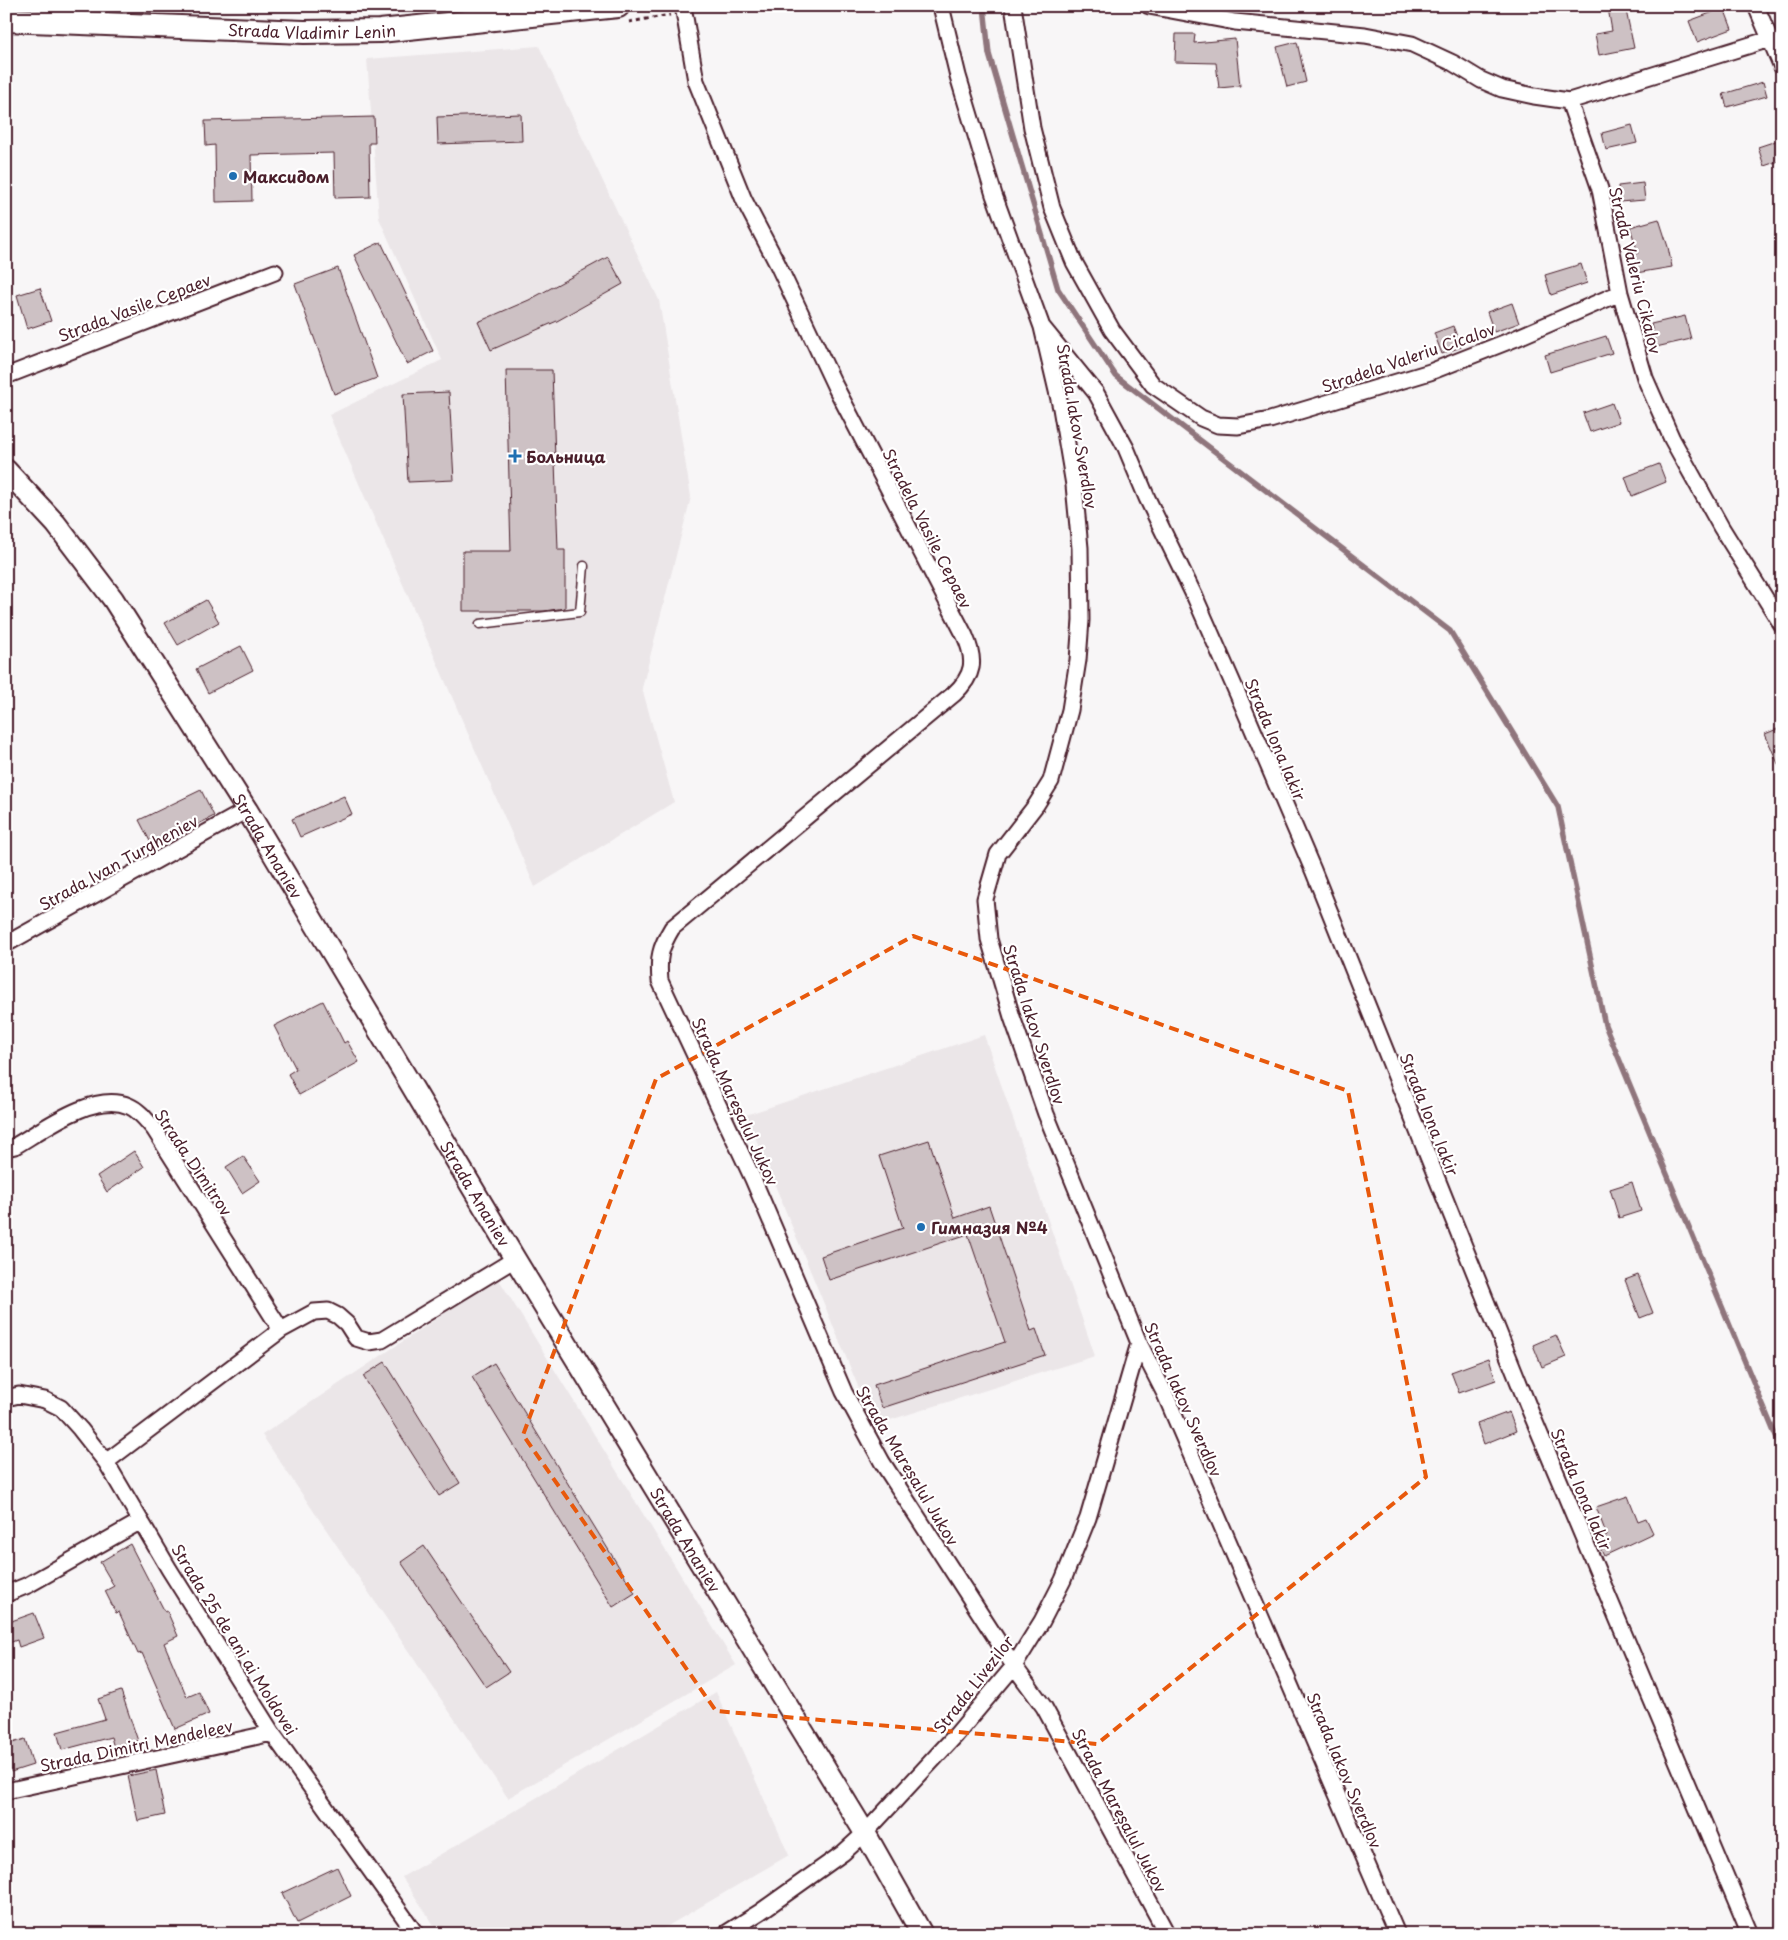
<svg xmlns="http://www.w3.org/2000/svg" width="1788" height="1940" viewBox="0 0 1788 1940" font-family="'Playpen Sans',sans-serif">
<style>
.built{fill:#ebe6e8}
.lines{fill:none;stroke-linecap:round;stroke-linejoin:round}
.stream{stroke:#8f747b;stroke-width:5.5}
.building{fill:#cdc1c4;stroke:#4a1f2b}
.lane-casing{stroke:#4a1f2b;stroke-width:11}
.street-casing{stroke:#4a1f2b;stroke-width:19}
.secondary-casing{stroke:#4a1f2b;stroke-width:24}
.primary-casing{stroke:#4a1f2b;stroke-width:26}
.path{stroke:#4a1f2b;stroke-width:3;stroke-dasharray:4 4;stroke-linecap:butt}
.lane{stroke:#fff;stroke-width:8}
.street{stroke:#fff;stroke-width:15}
.secondary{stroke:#fff;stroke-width:20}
.primary{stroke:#fff;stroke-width:22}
.marked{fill:none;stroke:#e8590c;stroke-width:4;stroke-dasharray:10 6;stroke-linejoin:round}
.poi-dot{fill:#1f6fb2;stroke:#fff;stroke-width:2}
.labels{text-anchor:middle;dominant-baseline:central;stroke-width:4.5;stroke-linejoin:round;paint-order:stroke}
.street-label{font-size:16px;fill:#4a1f2b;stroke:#fff}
.poi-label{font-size:16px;font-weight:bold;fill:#4a1f2b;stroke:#fff;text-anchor:start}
</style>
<rect width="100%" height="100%" fill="#f8f6f7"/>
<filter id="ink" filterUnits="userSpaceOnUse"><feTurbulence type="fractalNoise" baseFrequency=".02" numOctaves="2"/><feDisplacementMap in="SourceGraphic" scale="10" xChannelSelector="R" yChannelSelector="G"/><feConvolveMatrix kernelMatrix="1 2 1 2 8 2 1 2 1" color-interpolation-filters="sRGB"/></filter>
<g filter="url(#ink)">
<path class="built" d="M539,46L659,300L691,497L642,688L674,802L535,887L329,415L442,360L379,218L367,59Z
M984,1035L1095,1356L874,1425L746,1115Z
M498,1278L736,1665L508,1798L262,1435Z
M716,1692L789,1855L654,1934H440L402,1877Z"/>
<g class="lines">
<path class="stream" d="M984,6L989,54L1058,289L1116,376L1450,631L1558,807L1605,1025L1782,1451"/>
</g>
<path class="building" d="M1615,6H1625L1634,48L1599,55L1595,34L1612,31L1608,8Z
M1724,8L1732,29L1697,42L1689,21Z
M1176,34H1195L1194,43L1235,39L1240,86L1219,88L1216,63L1175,62Z
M1297,42L1306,82L1287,87L1277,47Z
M1763,82L1767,96L1727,107L1723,94Z
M521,114L522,141L438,144L437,117Z
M374,117L375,143H369L370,197L335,198L334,153L251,155L252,201L216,202L215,145L206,146L205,121Z
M1632,125L1637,143L1606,150L1602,133Z
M1782,139V160L1764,166L1758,147Z
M1643,183L1645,200L1619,202L1618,186Z
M1659,219L1668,247L1672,267L1636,273L1632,254L1638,253L1630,227Z
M381,242L433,351L407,364L354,255Z
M608,257L623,284L557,321L491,350L478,322L529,300Z
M1581,264L1587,283L1551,295L1545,275Z
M338,268L377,378L334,394L295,284Z
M40,288L51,321L27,329L17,295Z
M1512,303L1519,323L1494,332L1487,312Z
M1685,316L1691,339L1656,347L1651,324Z
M1453,326L1461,347L1442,354L1434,333Z
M1606,336L1612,353L1550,372L1545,355Z
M506,370H552L558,550H565V608L544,611H463V551H511Z
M449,392L454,480L408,482L403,394Z
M1612,403L1619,422L1590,432L1583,413Z
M1659,464L1666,482L1632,496L1625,477Z
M206,600L219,622L178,645L165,623Z
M241,646L253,670L208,693L196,669Z
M1782,727V773L1765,734Z
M201,790L214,816L153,847L139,820Z
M344,796L352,814L300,837L292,819Z
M323,1001L344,1043L347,1041L359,1062L299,1095L288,1074L296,1069L274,1026Z
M929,1140L955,1218L989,1206L1031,1331L1036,1329L1045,1355L882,1408L874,1385L1005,1342L968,1234L829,1280L821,1256L903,1228L879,1156Z
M134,1151L144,1167L107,1192L97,1176Z
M243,1156L260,1181L242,1193L226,1167Z
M1632,1182L1641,1211L1619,1218L1610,1189Z
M1638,1275L1653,1313L1640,1318L1625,1280Z
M1556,1335L1566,1357L1542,1367L1533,1345Z
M1489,1358L1496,1380L1459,1393L1451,1372Z
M385,1362L460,1483L439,1496L363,1376Z
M494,1363L635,1593L613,1607L472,1377Z
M1509,1412L1516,1431L1484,1444L1477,1424Z
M1628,1496L1638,1521L1646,1518L1653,1533L1604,1556L1596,1540L1607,1536L1596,1507Z
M130,1544L165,1612L167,1611L178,1636L164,1643L187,1697L199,1692L209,1714L175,1729L142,1653L138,1654L119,1612L116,1613L105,1591L114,1586L100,1562Z
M424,1546L509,1672L486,1687L401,1562Z
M34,1613L44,1638L19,1647L17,1640L6,1644V1623Z
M121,1691L138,1741L114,1748L111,1737L62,1750L57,1732L105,1719L98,1699Z
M25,1739L33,1765L11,1772L6,1755V1745Z
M156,1770L165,1815L138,1821L128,1776Z
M337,1867L351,1896L297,1923L282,1893Z"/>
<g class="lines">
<g class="lane-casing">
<path id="lane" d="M480,624L580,612L584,566"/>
</g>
<g class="street-casing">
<path id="street" d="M683,6L696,81L744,200L777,263L835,386L965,636C976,661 974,675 954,694L672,928C660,948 658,957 660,981L753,1179L844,1392L882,1462L1014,1666L1044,1707L1167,1934
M941,6L958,76L994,195L1042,327L1061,408L1074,485L1080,548L1081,620L1078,660L1070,710L1051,781L1036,805L998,854L985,899L989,939L1012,1017L1046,1114L1139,1343L1165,1394L1397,1934
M1013,6L1032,128L1052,208L1074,262L1112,330L1153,385L1201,418L1218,425L1238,426L1270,420L1430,372L1514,339L1620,293
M1149,6L1235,22L1365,35L1412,44L1453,63L1481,80L1502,89L1534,96L1569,101L1770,39
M1756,6L1782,67
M1569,101L1600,189L1620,293L1645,378L1672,439L1721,527L1782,625
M1043,328L1096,393L1126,448L1147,498L1195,597L1242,704L1313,870L1531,1413L1750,1934
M6,376L275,272
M6,944L247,810
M6,1148L15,1146C44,1129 94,1091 129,1106C139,1110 147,1121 154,1129L281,1330
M6,1398L19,1395L45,1400L61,1408L80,1429L106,1462L169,1569L272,1733L416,1934
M106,1462L281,1330L314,1312L328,1311L338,1316L347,1324L356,1338L369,1342L382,1340L515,1259
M6,1594L28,1585L141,1521
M6,1791L272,1733
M725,1934L760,1912L843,1853L865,1833L956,1735L1014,1666L1042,1621L1063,1580L1088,1518L1139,1343"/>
</g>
<g class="secondary-casing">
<g id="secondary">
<path id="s1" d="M6,470L56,524L113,599L247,810L515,1259L865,1833L922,1934"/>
</g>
</g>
<g class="primary-casing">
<g id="primary">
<path id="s2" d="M6,20L304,32L380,31L618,6"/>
</g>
</g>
<path class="path" d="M273,9L349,6
M629,22L670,15"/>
<use href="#lane" class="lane"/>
<use href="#street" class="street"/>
<use href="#secondary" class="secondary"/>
<use href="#primary" class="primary"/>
</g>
</g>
<path class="marked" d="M913,936L1348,1091L1426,1477L1097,1744L716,1711L523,1435L656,1079Z"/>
<g class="poi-dot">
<circle cx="233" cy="176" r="5"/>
<path d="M512.5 448.5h5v5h5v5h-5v5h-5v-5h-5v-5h5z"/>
<circle cx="921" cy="1227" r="5"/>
</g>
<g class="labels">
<g class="street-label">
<text stroke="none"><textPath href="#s2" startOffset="306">Strada Vladimir Lenin</textPath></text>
<text transform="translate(1636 270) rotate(76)">Strada Valeriu Cikalov</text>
<text transform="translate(134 307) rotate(-21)">Strada Vasile Cepaev</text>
<text transform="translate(1408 357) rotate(-19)">Stradela Valeriu Cicalov</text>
<text transform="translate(1078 426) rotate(80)">Strada Iakov Sverdlov</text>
<text transform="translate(928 528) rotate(63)">Stradela Vasile Cepaev</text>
<text transform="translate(1276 739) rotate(67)">Strada Iona Iakir</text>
<text stroke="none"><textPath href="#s1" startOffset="459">Strada Ananiev</textPath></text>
<text transform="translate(118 862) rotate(-29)">Strada Ivan Turgheniev</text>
<text transform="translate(1035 1024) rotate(72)">Strada Iakov Sverdlov</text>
<text transform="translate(736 1101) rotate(65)">Strada Mareșalul Jukov</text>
<text transform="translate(1430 1114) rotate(68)">Strada Iona Iakir</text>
<text transform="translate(194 1162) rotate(56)">Strada Dimitrov</text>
<text stroke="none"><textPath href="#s1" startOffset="864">Strada Ananiev</textPath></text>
<text transform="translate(1184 1399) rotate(66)">Strada Iakov Sverdlov</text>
<text transform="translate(908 1465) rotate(59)">Strada Mareșalul Jukov</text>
<text transform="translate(1582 1489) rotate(67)">Strada Iona Iakir</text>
<text stroke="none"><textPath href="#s1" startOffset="1269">Strada Ananiev</textPath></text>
<text transform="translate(235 1639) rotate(58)">Strada 25 de ani ai Moldovei</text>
<text transform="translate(973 1684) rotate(-52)">Strada Livezilor</text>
<text transform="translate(136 1745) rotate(-12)">Strada Dimitri Mendeleev</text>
<text transform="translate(1345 1770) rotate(67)">Strada Iakov Sverdlov</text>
<text transform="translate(1120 1810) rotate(62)">Strada Mareșalul Jukov</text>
</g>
<g class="poi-label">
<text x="243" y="176">Максидом</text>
<text x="526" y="456">Больница</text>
<text x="931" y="1227">Гимназия №4</text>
</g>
</g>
<rect width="1788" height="1940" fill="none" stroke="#fff" stroke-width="25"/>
<rect x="12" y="12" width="1763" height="1915" fill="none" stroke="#4a1f2b" stroke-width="2" filter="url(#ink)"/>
</svg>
